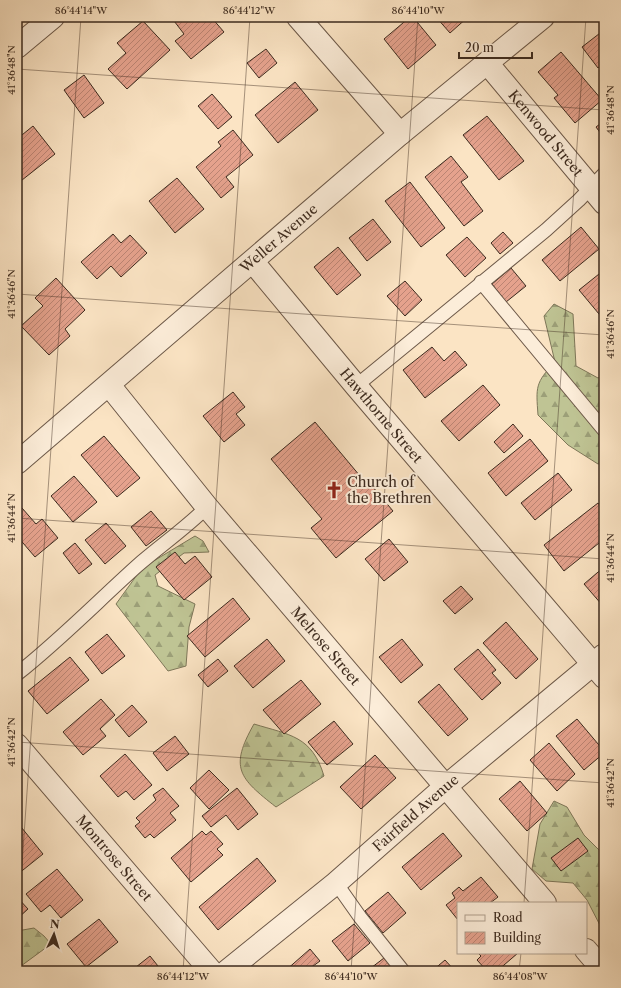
<svg xmlns="http://www.w3.org/2000/svg" width="621" height="988" viewBox="0 0 621 988" font-family="'Libre Caslon Text',serif">
<style>
.forest{fill:url(#forest-firs);stroke:#7e7759}
.building{fill:url(#building-hatch);stroke:#3c2a1e}
.lines{fill:none;stroke-linecap:round;stroke-linejoin:round}
.service-casing{stroke:#6c5848;stroke-width:15}
.minor-casing{stroke:#6c5848;stroke-width:24}
.tertiary-casing{stroke:#6c5848;stroke-width:24}
.service{stroke:#fcedd9;stroke-width:13}
.minor{stroke:#fcedd9;stroke-width:22}
.tertiary{stroke:#fcedd9;stroke-width:22}
.ticks{fill:none;stroke:#3c2a1e;stroke-width:1;stroke-opacity:0.45}
.labels{text-anchor:middle;dominant-baseline:central;stroke-width:4;stroke-linejoin:round;paint-order:stroke}
.street-label{font-size:14px;fill:#3c2a1e;stroke:#fcedd9}
.poi-label{font-size:14px;fill:#3c2a1e;stroke:#fcedd9;text-anchor:start}
.neatline{fill:none;stroke:#3c2a1e;stroke-width:1.5}
.ticks-label{font-size:10px;text-anchor:middle;fill:#3c2a1e}
</style>
<defs>
<pattern id="forest-firs" width="22" height="20" patternUnits="userSpaceOnUse"><rect width="22" height="20" fill="#bfc494"/><path d="M5 1l3.5 6h-7zM16 11l3.5 6h-7z" fill="#9c9f78"/></pattern>
<pattern id="building-hatch" width="6" height="6" patternUnits="userSpaceOnUse"><rect width="6" height="6" fill="#e5a28d"/><path d="M-1 1l2-2M0 6l6-6M5 7l2-2" fill="none" stroke="#bb8473"/></pattern>
</defs>
<rect width="100%" height="100%" fill="#fbe4c4"/>
<filter id="stains"><feTurbulence type="fractalNoise" baseFrequency=".005" numOctaves="4"/><feColorMatrix values="0 0 0 0 .2 0 0 0 0 .09 0 0 0 0 .02 0 0 0 .5 -.17"/></filter>
<radialGradient id="worn" r=".72"><stop offset=".6" stop-color="#630" stop-opacity="0"/><stop offset="1" stop-color="#630" stop-opacity=".3"/></radialGradient>
<path class="forest" d="M554,304L573,314L576,366L598,378L604,375V463L598,464L568,445L538,415C536,387 535,383 555,362L544,316Z
M195,536L203,541L209,552L184,553L155,575L158,586L195,604L189,627L186,666L168,671L116,604L142,568Z
M254,724C290,735 312,736 324,776L276,807C239,778 229,768 254,724Z
M554,801L567,807L584,835L604,855V933L587,900L573,883L546,881L532,869L540,824Z
M34,928L44,936L51,944L21,966V971H17V931Z"/>
<path class="building" d="M171,17H211L224,32L191,59L175,41L184,34Z
M410,17H413L436,45L408,69L384,39Z
M436,17H468L450,33Z
M143,21L170,50L127,89L108,69L126,53L117,43Z
M604,30V63L598,68L582,47Z
M266,49L277,63L259,78L247,63Z
M561,52L602,100L575,123L554,98L558,95L538,72Z
M84,75L104,103L84,118L64,90Z
M295,82L318,110L278,143L255,115Z
M212,94L232,117L218,129L198,106Z
M487,116L524,161L499,180L463,135Z
M604,121V138L596,127Z
M33,126L55,154L17,184V139Z
M233,130L253,155L226,177L234,187L221,198L196,167L221,146L218,142Z
M451,156L468,177L461,182L483,211L464,226L425,177Z
M177,178L204,209L175,233L149,201Z
M410,182L445,228L421,247L385,201Z
M373,219L391,242L367,261L349,238Z
M581,227L599,249L560,281L542,260Z
M503,232L513,243L500,254L491,243Z
M113,234L121,243L130,235L147,253L121,277L111,266L97,279L81,262Z
M467,237L486,258L465,277L446,255Z
M338,247L361,275L337,295L314,267Z
M511,268L526,286L506,302L492,284Z
M604,270V320L579,290Z
M56,278L85,310L65,329L70,336L49,355L21,326L43,306L35,298Z
M405,281L422,300L405,316L387,296Z
M432,347L444,361L455,351L467,365L425,398L403,370Z
M483,385L500,405L459,441L441,421Z
M233,392L245,407L236,414L245,425L224,442L203,416Z
M315,422L365,482L367,480L393,511L336,558L311,528L322,519L271,459Z
M513,424L523,436L504,453L494,442Z
M104,436L140,478L117,497L81,455Z
M530,439L548,461L506,496L488,473Z
M558,473L572,490L535,520L521,503Z
M74,476L97,502L73,522L51,496Z
M598,503L604,511V539L564,571L544,545Z
M22,508L36,524L42,519L58,538L35,557L17,536V513Z
M151,511L167,530L146,546L131,527Z
M106,523L126,546L105,564L85,540Z
M389,539L408,562L384,581L365,559Z
M75,543L92,564L79,574L63,553Z
M175,552L185,564L195,556L212,577L184,600L156,567Z
M604,567V605L603,606L584,584Z
M461,586L473,599L455,614L443,601Z
M233,598L250,619L205,657L187,636Z
M506,622L538,659L516,679L483,643Z
M107,634L125,656L102,674L85,652Z
M267,639L285,661L253,688L234,666Z
M402,639L423,665L401,683L379,657Z
M478,649L496,670L492,673L501,683L482,700L454,669Z
M70,657L89,680L47,714L28,691Z
M218,659L228,671L208,687L198,675Z
M301,680L321,704L284,734L263,710Z
M439,684L468,719L448,736L418,702Z
M101,699L115,715L100,729L106,736L83,755L63,732Z
M132,705L147,722L129,737L115,720Z
M577,719L604,751V753L584,770L556,736Z
M334,721L353,744L327,765L308,742Z
M175,736L189,754L167,771L153,753Z
M549,743L575,774L557,791L530,760Z
M125,754L152,785L134,800L126,791L118,797L100,776Z
M375,755L396,778L361,809L340,787Z
M209,770L229,790L209,809L190,788Z
M520,781L547,813L527,831L499,799Z
M163,788L179,806L170,813L176,820L154,838L150,834L145,838L135,826L140,822L136,818L156,800L153,795Z
M237,788L258,814L238,830L226,815L211,827L202,816Z
M17,822L43,854L18,874L17,872Z
M202,831L206,835L211,831L223,844L217,849L223,855L191,882L171,858Z
M443,833L462,856L421,890L402,867Z
M578,838L588,851L561,871L551,858Z
M257,858L276,881L218,930L199,907Z
M57,869L83,900L61,918L50,905L41,912L26,894Z
M481,877L498,897L490,903H458V920L446,905L455,898L452,893L459,887L463,891Z
M388,892L406,913L383,933L365,911Z
M17,897L28,909L17,919Z
M99,919L118,942L86,967L67,944Z
M354,924L370,943L348,961L332,941Z
M310,949L320,961L309,969L311,971H285Z
M478,953H518L497,971H487L477,960L481,956Z
M150,956L162,971H131Z
M384,958L395,971H367Z
M445,960L455,971H432Z"/>
<g class="lines">
<g class="service-casing">
<path id="service" d="M481,282L604,430
M356,386L546,230L579,200L604,174
M17,674C59,641 97,602 137,566C160,546 186,528 207,507
M336,883L360,917L403,971"/>
</g>
<g class="minor-casing">
<g id="minor">
<path d="M298,17L400,134"/>
<path d="M17,47L53,17"/>
<path id="s1" d="M488,64L604,203"/>
<path id="s2" d="M253,262L356,386L604,677"/>
<path id="s3" d="M109,385L207,507L545,903"/>
<path id="s4" d="M17,745L211,971"/>
<path d="M586,950L604,971"/>
<path id="s5" d="M227,971L336,883L445,787L604,655"/>
</g>
</g>
<g class="tertiary-casing">
<g id="tertiary">
<path id="s6" d="M17,463L400,134L543,17"/>
</g>
</g>
<use href="#service" class="service"/>
<use href="#minor" class="minor"/>
<use href="#tertiary" class="tertiary"/>
</g>
<path class="ticks" d="M17,69L604,110M17,294L604,335M17,518L604,559M17,742L604,783M524,903L586,17M17,936L81,17M17,966L85,971M183,971L250,17M351,971L418,17M519,971L521,953"/>
<defs>
<g id="church-bare" transform="scale(1.38)"><path d="M-1.2-6h2.4v3.5h3.3v2.4h-3.3V6h-2.4V-.1h-3.3v-2.4h3.3Z" fill="#8f2418" stroke="#fcedd9" stroke-width="2.5" paint-order="stroke"/></g>
</defs>
<g fill-rule="evenodd">
<use href="#church-bare" x="334" y="490"/>
</g>
<g class="labels">
<g class="street-label">
<text stroke="none"><textPath href="#s1" startOffset="90">Kenwood Street</textPath></text>
<text stroke="none"><textPath href="#s6" startOffset="345">Weller Avenue</textPath></text>
<text stroke="none"><textPath href="#s2" startOffset="200">Hawthorne Street</textPath></text>
<text stroke="none"><textPath href="#s3" startOffset="339">Melrose Street</textPath></text>
<text stroke="none"><textPath href="#s5" startOffset="246">Fairfield Avenue</textPath></text>
<text stroke="none"><textPath href="#s4" startOffset="149">Montrose Street</textPath></text>
</g>
<g class="poi-label">
<text x="347" y="482">Church of<tspan x="347" dy="16">the Brethren</tspan></text>
</g>
</g>
<rect width="621" height="988" fill="none" stroke="#fbe4c4" stroke-width="44"/>
<rect x="457" y="902" width="130" height="52" fill="#fcedd9" stroke="#af9f8e"/>
<rect x="465" y="915" width="20" height="6" fill="#fcedd9" stroke="#af9f8e"/>
<text x="493" y="922" font-size="12" fill="#3c2a1e">Road</text>
<rect x="465" y="932" width="20" height="12" fill="url(#building-hatch)" stroke="#af9f8e"/>
<text x="493" y="942" font-size="12" fill="#3c2a1e">Building</text>
<g transform="translate(54 934) rotate(4)" stroke="#fcedd9" stroke-width="3" paint-order="stroke">
<path d="M0-3L7 15L0 10L-7 15Z" fill="#3c2a1e"/>
<text y="-6" font-size="11" font-weight="bold" text-anchor="middle" fill="#3c2a1e">N</text>
</g>
<path d="M459 52v6h73v-6" fill="none" stroke="#3c2a1e" stroke-width="2"/>
<text x="465" y="52" font-size="12" fill="#3c2a1e" stroke="#fcedd9" stroke-width="3" paint-order="stroke">20 m</text>
<rect x="22" y="22" width="577" height="944" class="neatline"/>
<g class="ticks-label">
<text x="81" y="14">86°44'14"W</text>
<text x="249" y="14">86°44'12"W</text>
<text x="418" y="14">86°44'10"W</text>
<text transform="translate(11 70) rotate(-90)" y="4">41°36'48"N</text>
<text transform="translate(610 110) rotate(-90)" y="4">41°36'48"N</text>
<text transform="translate(11 294) rotate(-90)" y="4">41°36'46"N</text>
<text transform="translate(610 334) rotate(-90)" y="4">41°36'46"N</text>
<text transform="translate(11 518) rotate(-90)" y="4">41°36'44"N</text>
<text transform="translate(610 558) rotate(-90)" y="4">41°36'44"N</text>
<text transform="translate(11 742) rotate(-90)" y="4">41°36'42"N</text>
<text transform="translate(610 783) rotate(-90)" y="4">41°36'42"N</text>
<text x="183" y="980">86°44'12"W</text>
<text x="351" y="980">86°44'10"W</text>
<text x="520" y="980">86°44'08"W</text>
</g>
<rect width="100%" height="100%" filter="url(#stains)"/>
<rect width="100%" height="100%" fill="url(#worn)"/>
</svg>
